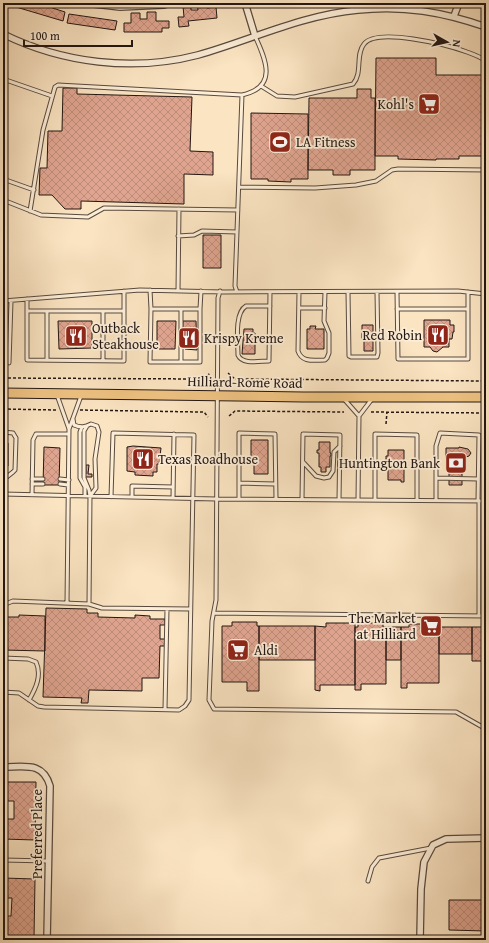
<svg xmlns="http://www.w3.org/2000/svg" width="489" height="943" viewBox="0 0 489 943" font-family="'Gentium Book Plus',serif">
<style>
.building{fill:url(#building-cross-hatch);stroke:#221612}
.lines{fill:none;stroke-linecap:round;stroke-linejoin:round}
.lane-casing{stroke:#584a3e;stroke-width:5}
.street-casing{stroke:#584a3e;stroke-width:8}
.primary-casing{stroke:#221612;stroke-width:11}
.path{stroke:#221612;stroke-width:1.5;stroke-dasharray:3 2;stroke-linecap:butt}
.lane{stroke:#fcedd7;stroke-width:3}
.street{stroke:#fcedd7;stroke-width:5.5}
.primary{stroke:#eec281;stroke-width:9}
.labels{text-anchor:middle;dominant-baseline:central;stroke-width:3.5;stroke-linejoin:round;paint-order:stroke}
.poi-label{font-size:14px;fill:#221612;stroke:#fcedd7;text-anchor:start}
.street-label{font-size:14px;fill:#221612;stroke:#fcedd7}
</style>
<defs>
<pattern id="building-cross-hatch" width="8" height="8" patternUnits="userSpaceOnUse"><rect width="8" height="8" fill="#e0a590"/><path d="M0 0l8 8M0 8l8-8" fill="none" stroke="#c08d7b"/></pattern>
</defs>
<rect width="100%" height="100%" fill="#fbe4c2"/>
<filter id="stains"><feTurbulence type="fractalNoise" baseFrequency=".005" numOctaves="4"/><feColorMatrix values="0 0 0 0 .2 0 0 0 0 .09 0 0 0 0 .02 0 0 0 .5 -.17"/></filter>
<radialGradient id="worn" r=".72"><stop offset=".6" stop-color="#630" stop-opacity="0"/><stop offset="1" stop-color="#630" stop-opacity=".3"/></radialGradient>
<path class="building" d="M17,3H37L65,12L63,21L16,7Z
M197,3H206L207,8L216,7L217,18L188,21L189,26L179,27L178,17H184L183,6L191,5V10H198Z
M147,12H156V21H169V28H162V32H124V23H131V13H140V19H147Z
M69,14L117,21L115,30L67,23Z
M376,58H436V75H482V156H459V159H436V160L398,159V156H375Z
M63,88H77V94L192,97L190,151L213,152V175L184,174V204L81,201V209H65L52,195H39L40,168H47L48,131H62Z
M357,89H371V98H375V170H350V175H333V170H308L309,98H357Z
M482,111H486V157L482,156Z
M251,113L308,114V179H291V182L268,181V179H251Z
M203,235H221V268H203Z
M424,320H450V325H454V332H453L452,339H449V347H443L437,352L433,351L430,347H424Z
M58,321H92V348L59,349Z
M157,321H176L175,349H159L158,346H157Z
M183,321H196L197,350L185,349V341H182Z
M362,325H373V351H364V340H362Z
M310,326H316L315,329H324V349H307V329H310Z
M244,329H253V333H255V354H242Z
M251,440H268V474H254V458H251Z
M319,442H330V453H331V456H330V467H326V472H321V467H319V453H317V450H319Z
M3,443H8V466H3Z
M133,446L161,448L159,464H157V472H153V476L135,475V472L127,471V447Z
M44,447L60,448L59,485H43Z
M459,447L468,449L471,453L469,456L466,457V469H462V485H449V469H446V448H459Z
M388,450H404V482H401V480H388V461H386V456H388Z
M86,465H89L88,474H92V477H82V474H86Z
M46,608L87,609V613H98V617L135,618V615L150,616V619H165V625H160V639H165V646H160L159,678H142V691L89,690L88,703H81L82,698L43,697Z
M19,615L45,616V651L3,650V617H19Z
M232,622H257V626H259V691H247V682H222V626H232Z
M326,623H355V685H320V691L315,690V626L326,627Z
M358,623H383V627H386V684H361V690H355V627H358Z
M409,624H432V627H439V683H407V688H401V627H409Z
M259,626H315V660H259Z
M386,627H401V660H386Z
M439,627H472V654H439Z
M472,627H486V661H472Z
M3,782H36L35,840L3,839V819H14V801H3Z
M3,878L35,879L34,938L3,937V916H11L12,898H3Z
M449,900H486V931L449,930Z"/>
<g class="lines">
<g class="lane-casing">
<path id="lane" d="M3,79L52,96
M261,86L277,96L295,97L353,84C363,73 355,55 364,44C377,27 448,45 467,52C473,54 480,57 486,61
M3,179L34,190
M239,187L315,188L356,185L376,181L392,170L398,169L486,170
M3,200L41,215L88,217L104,208L238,210
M30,211L43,130L55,87L58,85L242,95
M178,236L194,235L202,231L237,232
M150,290L151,309
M178,291L179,209
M220,291L218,298L216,600L212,621L209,700L214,709L456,712L486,729
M237,292L235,286L242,95C278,87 266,60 255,36
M299,292L298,351C302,363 314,360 325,360L327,358L329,353V333L324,321L325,292
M348,292L349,356L351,357H377L378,353L377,292
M397,292L398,359H468V292
M27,299V360L124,361V291
M3,301L140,290L223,292L458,291L486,294
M270,306H246C234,313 238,343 238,355C242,365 260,361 269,361L270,292
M299,308H325
M151,309H200V362H150Z
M181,309V362
M200,309L201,291
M397,309H467
M27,311H124
M47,360V311
M103,361V311
M9,363L11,301
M57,395L69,429
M344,399L359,416
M73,419L74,425C81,428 85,427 91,424L97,426L99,432L95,459L96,488L90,496
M87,426L84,431V478L89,490L90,496L89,604
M82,427L80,432V478L85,487V496
M3,432L13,433L16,438L15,470L13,472L3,480
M303,462L316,476L324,478L329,477L333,471L334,452L340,446
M436,478L478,479
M32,479H43
M60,479L69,480
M239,483L275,484
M32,484H43
M60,484L68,485
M3,494L216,499L486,501
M32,495L33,440L36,434H69
M132,497V486L173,487
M173,498L174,434
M239,499V433L275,434L276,499
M302,499L303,434L340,435L339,500
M358,500L359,416L372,399
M375,500V434L417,435V500
M436,500V446L440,433L479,435L478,501
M67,603L69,429L81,396
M3,605L13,601L89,604L102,608L191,609
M214,613L486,616
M479,616V501
M3,658L28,659L36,662C42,675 36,688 29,700
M3,692L19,693L38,706L44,707L179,710L185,706L189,700L194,435L113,433L111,497
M165,709L167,609
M3,860L48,861
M368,881L372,867L379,858L431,848"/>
</g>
<g class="street-casing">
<path id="street" d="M85,3L120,7L164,5L171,3
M245,3L255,36
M454,16L459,3
M3,34C62,63 133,72 198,55C251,40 302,15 358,10C403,5 443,12 486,27
M3,767C24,767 43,761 50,786L47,940
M420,940L421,889L424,862L433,845L446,839L486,838"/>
</g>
<g class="primary-casing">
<path id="primary" d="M3,393L303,397H486"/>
</g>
<path class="path" d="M228,373L235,379H240L486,381
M3,378L200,379L206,377L210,373
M3,409L56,410
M80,410L200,412H204L208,417
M371,412L486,413
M229,416L235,411L344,412
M386,424L387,412"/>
<use href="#lane" class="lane"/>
<use href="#street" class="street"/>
<use href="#primary" class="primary"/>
</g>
<defs>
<g id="supermarket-square" transform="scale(1.15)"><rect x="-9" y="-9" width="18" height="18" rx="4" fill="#8f2418" stroke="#fcedd7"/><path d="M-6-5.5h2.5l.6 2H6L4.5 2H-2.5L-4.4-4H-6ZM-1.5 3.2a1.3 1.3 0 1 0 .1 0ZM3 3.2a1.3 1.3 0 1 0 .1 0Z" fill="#fff"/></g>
<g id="stadium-square" transform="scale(1.15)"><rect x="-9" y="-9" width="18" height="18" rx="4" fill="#8f2418" stroke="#fcedd7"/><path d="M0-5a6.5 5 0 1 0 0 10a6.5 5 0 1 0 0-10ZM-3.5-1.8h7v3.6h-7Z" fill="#fff"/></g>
<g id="restaurant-square" transform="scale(1.15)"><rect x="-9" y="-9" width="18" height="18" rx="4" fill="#8f2418" stroke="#fcedd7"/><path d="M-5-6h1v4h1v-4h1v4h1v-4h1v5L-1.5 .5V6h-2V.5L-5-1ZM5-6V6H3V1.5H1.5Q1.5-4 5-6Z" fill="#fff"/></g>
<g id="bank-square" transform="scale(1.15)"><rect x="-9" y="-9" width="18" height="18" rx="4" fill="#8f2418" stroke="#fcedd7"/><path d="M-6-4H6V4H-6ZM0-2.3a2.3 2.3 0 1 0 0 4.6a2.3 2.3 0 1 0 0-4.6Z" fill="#fff"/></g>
</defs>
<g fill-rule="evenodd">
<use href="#supermarket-square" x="429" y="104"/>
<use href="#stadium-square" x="280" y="142"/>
<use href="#restaurant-square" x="438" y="335"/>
<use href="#restaurant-square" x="76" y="336"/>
<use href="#restaurant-square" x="189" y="338"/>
<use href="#restaurant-square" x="143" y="459"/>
<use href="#bank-square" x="456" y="463"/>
<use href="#supermarket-square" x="431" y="626"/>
<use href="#supermarket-square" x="238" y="650"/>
</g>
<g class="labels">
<g class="poi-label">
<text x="414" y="104" text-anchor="end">Kohl's</text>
<text x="296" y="142">LA Fitness</text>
<text x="92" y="328">Outback<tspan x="92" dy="16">Steakhouse</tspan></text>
<text x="422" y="335" text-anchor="end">Red Robin</text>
<text x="204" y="338">Krispy Kreme</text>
<text x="158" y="459">Texas Roadhouse</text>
<text x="440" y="463" text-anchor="end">Huntington Bank</text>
<text x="416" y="618" text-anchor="end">The Market<tspan x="416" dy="16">at Hilliard</tspan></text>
<text x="254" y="650">Aldi</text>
</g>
<g class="street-label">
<text transform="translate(245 382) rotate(1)">Hilliard-Rome Road</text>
<text transform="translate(37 834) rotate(-90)">Preferred Place</text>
</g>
</g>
<rect width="489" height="943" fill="none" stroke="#fbe4c2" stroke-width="16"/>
<rect x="4" y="4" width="481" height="935" fill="none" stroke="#221612" stroke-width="2"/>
<rect x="8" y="8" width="473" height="927" fill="none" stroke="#221612"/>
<g transform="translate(447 42) rotate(98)" stroke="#fcedd7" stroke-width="3" paint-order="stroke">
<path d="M0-3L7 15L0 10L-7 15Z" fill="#221612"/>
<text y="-6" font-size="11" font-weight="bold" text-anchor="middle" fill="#221612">N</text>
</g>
<path d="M24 40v6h108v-6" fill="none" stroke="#221612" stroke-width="2"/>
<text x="30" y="40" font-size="12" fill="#221612" stroke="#fcedd7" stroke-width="3" paint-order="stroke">100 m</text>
<rect width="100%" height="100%" filter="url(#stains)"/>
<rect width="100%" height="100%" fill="url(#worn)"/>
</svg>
